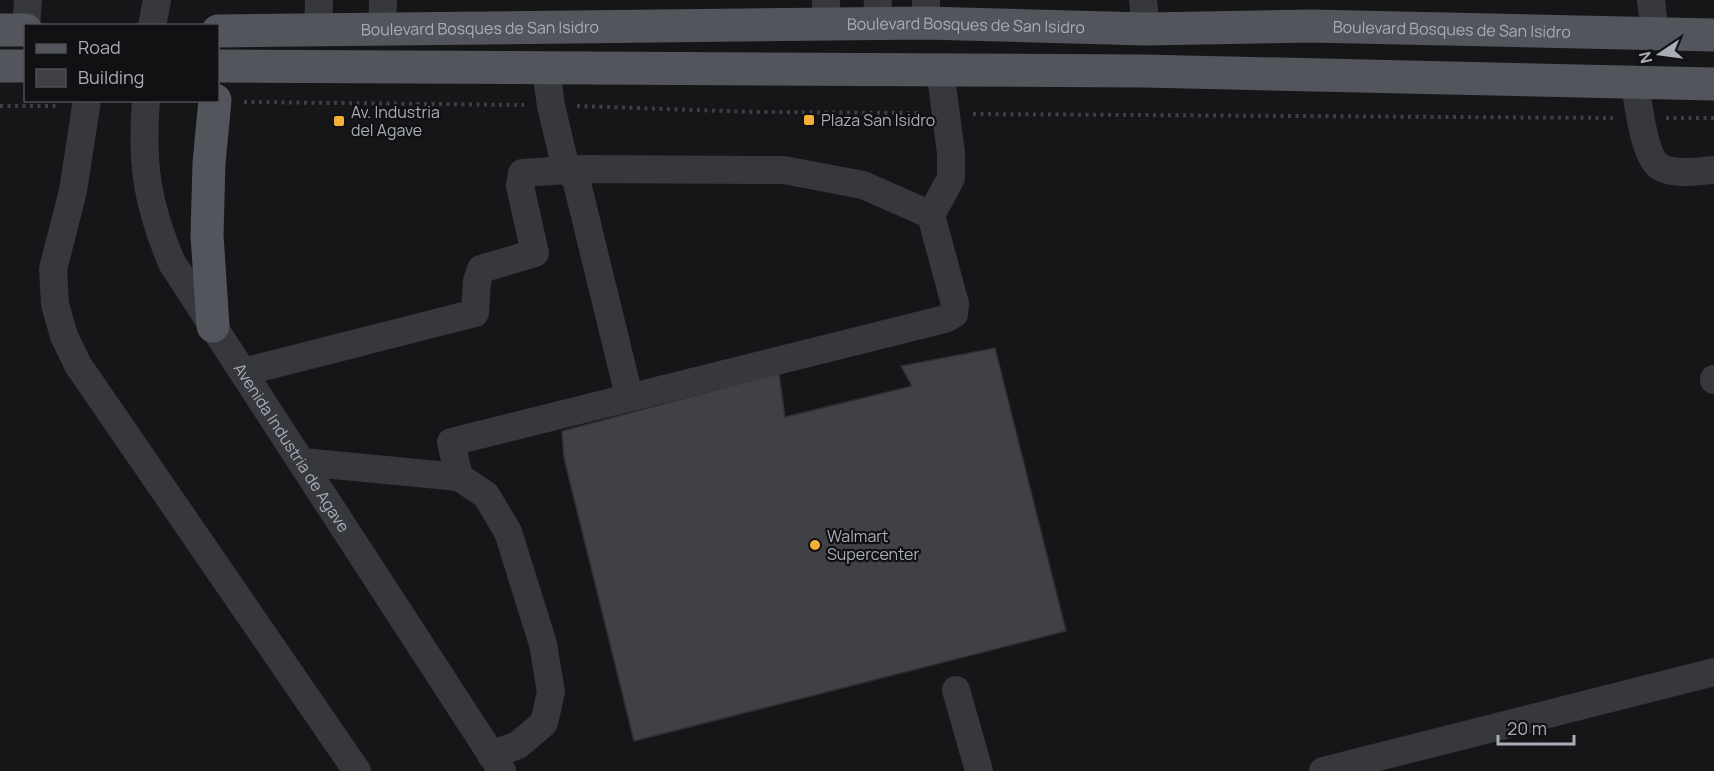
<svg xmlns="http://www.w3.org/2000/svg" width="1714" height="771" viewBox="0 0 1714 771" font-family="Manrope,sans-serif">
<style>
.building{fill:#404145;stroke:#303034;stroke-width:1.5}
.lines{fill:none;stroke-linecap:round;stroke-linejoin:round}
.path{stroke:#3d3f44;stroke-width:4;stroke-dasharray:3 4.5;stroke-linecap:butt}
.minor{stroke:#37383d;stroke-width:28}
.major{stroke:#53555c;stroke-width:33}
.poi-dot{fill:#f2b134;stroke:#111113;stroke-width:2}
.labels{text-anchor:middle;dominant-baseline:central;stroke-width:4.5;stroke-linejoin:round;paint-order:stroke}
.street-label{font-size:16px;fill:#a8adb8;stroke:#111113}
.poi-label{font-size:16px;fill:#a8adb8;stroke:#111113;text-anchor:start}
</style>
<rect width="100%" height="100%" fill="#161618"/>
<path class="building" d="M995,348L1066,631L634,741L564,458L562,431L779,373L785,417L912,386L901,366Z"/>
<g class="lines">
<path class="path" d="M244,102L524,105
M0,106H59
M577,106L755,112L920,113
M973,114L1613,118
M1666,118H1714"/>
<g class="minor">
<path d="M826,0V25"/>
<path d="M1143,0L1146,29"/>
<path d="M1651,0L1655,35"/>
<path d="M877,23L878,0"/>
<path d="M926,23V0"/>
<path d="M26,26L28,0"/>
<path d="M152,26L157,0"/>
<path d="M318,31L319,0"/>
<path d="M382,31L383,0"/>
<path d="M546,69L551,106L566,169L576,179L629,396"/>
<path d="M1635,83C1638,102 1644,160 1662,168C1677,175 1698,171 1714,170"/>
<path d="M87,100L73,191L53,269L55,304L64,336L78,365L357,771"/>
<path id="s1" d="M146,100C141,164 147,204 172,263L502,771"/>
<path d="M243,372L475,313L477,281L481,269L535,253L520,186L522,173L582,169L784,170L863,185L931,215"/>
<path d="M1714,380V379"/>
<path d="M302,462L459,477L486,495L508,532L543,644L551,692L544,723L518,745L491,755"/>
<path d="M459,477L451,442L945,319L954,314L955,304L931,215L951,178V153L940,69"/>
<path d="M956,690L979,771"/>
<path d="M1323,771L1714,672"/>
</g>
<g class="major">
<path d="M0,30H26"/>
<path id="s2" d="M218,31L926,23L1146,29L1310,26L1714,35"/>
<path d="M0,66H26"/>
<path d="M218,66L1144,71L1714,84"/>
<path d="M213,326L207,235L209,163L215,100"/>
</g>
</g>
<g class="poi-dot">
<rect x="803" y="114" width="12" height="12" rx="3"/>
<rect x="333" y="115" width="12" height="12" rx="3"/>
<circle cx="815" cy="545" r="6"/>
</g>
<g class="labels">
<g class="street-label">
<text stroke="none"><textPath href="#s2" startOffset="748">Boulevard Bosques de San Isidro</textPath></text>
<text stroke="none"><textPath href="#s2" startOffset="262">Boulevard Bosques de San Isidro</textPath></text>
<text stroke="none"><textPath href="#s2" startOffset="1234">Boulevard Bosques de San Isidro</textPath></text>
<text stroke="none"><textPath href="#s1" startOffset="387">Avenida Industria de Agave</textPath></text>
</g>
<g class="poi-label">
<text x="351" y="112">Av. Industria<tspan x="351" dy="18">del Agave</tspan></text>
<text x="821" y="120">Plaza San Isidro</text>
<text x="827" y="536">Walmart<tspan x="827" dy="18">Supercenter</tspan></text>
</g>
</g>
<rect x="24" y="24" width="195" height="78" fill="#111113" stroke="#4d4f55" stroke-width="1.5"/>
<rect x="36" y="44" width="30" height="9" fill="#53555c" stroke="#4d4f55" stroke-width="1.5"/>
<text x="78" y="54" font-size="18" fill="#a8adb8">Road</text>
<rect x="36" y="69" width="30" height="18" fill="#404145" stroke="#4d4f55" stroke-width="1.5"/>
<text x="78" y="84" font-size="18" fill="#a8adb8">Building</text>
<g transform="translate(1660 54) rotate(257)" stroke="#111113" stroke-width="4.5" paint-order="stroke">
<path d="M0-4.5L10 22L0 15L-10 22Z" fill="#a8adb8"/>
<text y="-9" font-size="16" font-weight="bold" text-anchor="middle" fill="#a8adb8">N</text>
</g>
<path d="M1498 735v9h76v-9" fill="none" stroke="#a8adb8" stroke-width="3"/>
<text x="1507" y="735" font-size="18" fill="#a8adb8" stroke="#111113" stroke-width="4.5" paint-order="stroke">20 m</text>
</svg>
